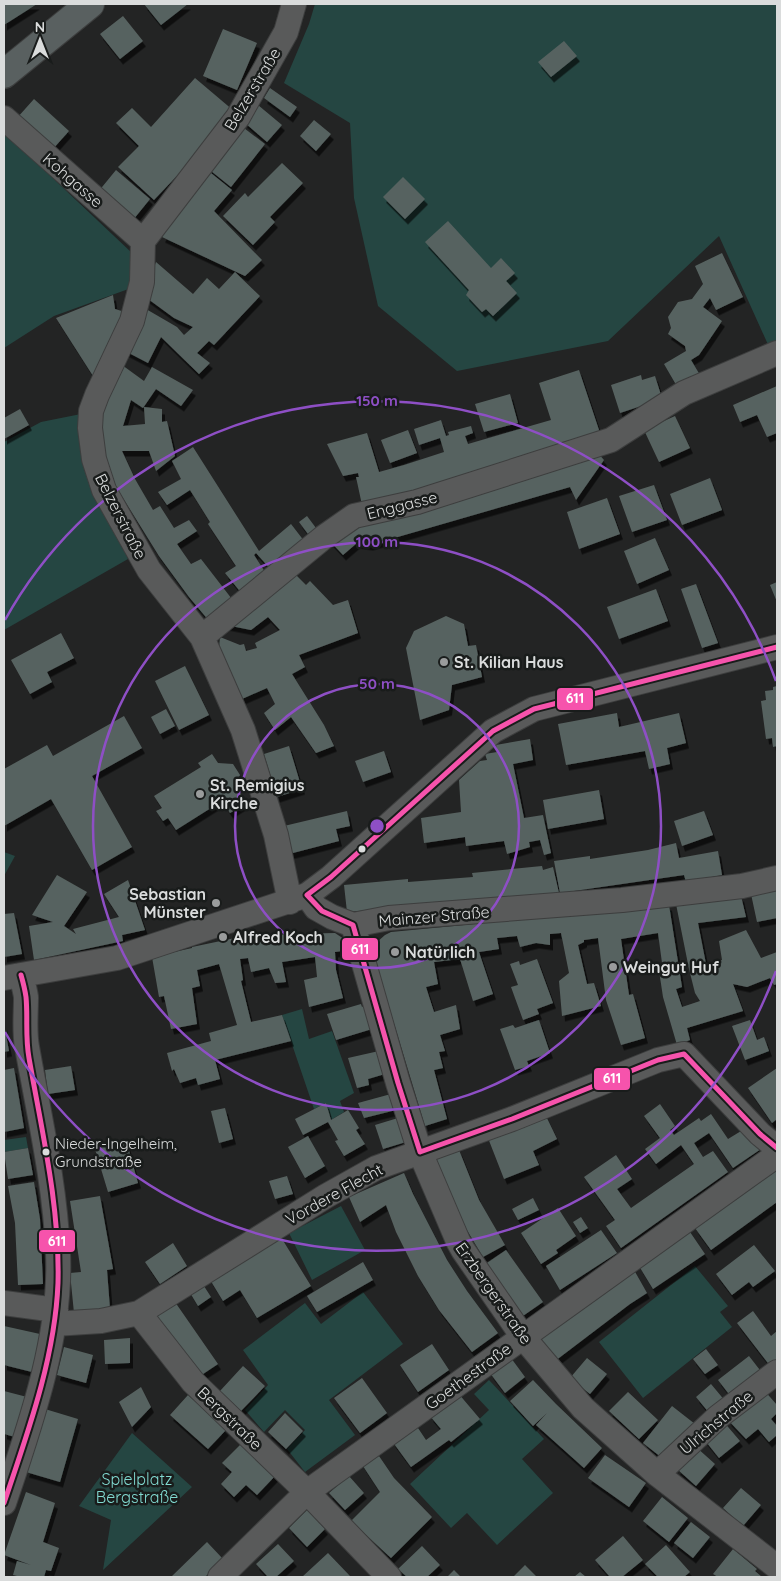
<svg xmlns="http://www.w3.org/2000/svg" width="781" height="1581" viewBox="0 0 781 1581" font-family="Quicksand,sans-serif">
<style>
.green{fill:#254642}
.building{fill:#576260;filter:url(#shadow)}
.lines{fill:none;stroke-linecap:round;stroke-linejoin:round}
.minor-casing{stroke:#3d3e3e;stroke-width:26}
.major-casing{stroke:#3d3e3e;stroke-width:30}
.minor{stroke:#595a5a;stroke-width:24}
.major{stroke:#596060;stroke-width:28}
.bus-1-casing{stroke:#191c1b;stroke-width:9}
.bus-1{stroke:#f653ac;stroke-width:5}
.ring{fill:none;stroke:#8e4fc5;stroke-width:2.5}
.poi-dot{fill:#9a9c9c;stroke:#191c1b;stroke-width:2}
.bus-dot{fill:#dadcdc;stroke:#191c1b;stroke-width:2}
.labels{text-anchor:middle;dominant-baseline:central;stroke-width:5;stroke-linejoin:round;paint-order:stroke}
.bus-label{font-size:15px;fill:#dadcdc;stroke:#191c1b;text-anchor:start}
.street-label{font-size:16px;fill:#dadcdc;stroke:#191c1b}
.poi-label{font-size:16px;font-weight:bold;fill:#dadcdc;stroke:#191c1b;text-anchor:start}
.park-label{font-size:16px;fill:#81dad1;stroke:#191c1b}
.centre{fill:#8e4fc5;stroke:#191c1b;stroke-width:2.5}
.ring-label{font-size:15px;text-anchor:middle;font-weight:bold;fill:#8e4fc5;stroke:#191c1b;stroke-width:5;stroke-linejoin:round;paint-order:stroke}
.line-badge{stroke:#191c1b;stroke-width:2}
.badge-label{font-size:14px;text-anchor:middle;font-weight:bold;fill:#fff}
</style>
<defs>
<filter id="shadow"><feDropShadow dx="3" dy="5.5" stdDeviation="0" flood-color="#0009"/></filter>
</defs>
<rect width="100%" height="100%" fill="#232424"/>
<path class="green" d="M315,4H777V346L770,349L719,236L608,341L457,371L378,306L354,198L350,123L284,83L309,24Z
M4,132L132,253L134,287L54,316L4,348Z
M86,413L91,478L128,559L4,630V442L41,422Z
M4,852L15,856L4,876Z
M302,1009L309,1039L332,1031L354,1093L340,1101L344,1112L331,1120L326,1103L314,1109L282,1015Z
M26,1137L28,1148L4,1152V1140Z
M341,1206L365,1250L312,1280L289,1233Z
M695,1266L728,1306L720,1312L732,1327L643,1398L599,1342Z
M363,1292L403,1344L329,1400L355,1435L305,1472L287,1449L305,1430L285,1410L264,1432L245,1410L268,1385L243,1350L305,1303L321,1324Z
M489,1380L544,1439L522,1459L553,1493L497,1545L467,1513L451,1528L410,1484L489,1410L474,1394Z
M132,1433L192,1487L103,1570L111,1520L79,1506Z"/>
<path class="building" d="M4,4H37L4,25Z
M144,4H188L161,25Z
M123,16L143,41L120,59L100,34Z
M223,29L257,43L237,90L203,76Z
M564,41L577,56L551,77L538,62Z
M195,78L234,111L190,162L154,200L118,167L139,146L116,123L132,108L151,127Z
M270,88L297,107L290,117L264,98Z
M34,99L69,131L52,150L17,118Z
M258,105L282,125L267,142L244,122Z
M314,120L331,134L316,151L300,136Z
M240,125L265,144L231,187L206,167Z
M282,163L303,183L270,217L275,222L253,245L223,216L245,193L248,197Z
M206,169L232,190L214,211L262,260L245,276L162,237L176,211Z
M116,170L150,199L133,220L98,192Z
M403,177L425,199L405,219L383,197Z
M448,221L491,268L501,258L515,273L506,281L517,293L493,316L486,309L482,312L466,295L469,290L425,242Z
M722,253L743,297L716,310L710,298L703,307L722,321L699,355L691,360L700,375L678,388L664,364L686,351L685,346L668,334L671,328L668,317L678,302L692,299L703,284L695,266Z
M156,262L193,294L207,278L219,289L235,272L260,296L214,345L209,341L197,353L210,363L199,374L161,337L148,363L125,351L146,309L177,327L184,335L193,327L174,318L144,296Z
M113,295L115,309L125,312L95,379L56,318Z
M122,365L144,381L152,367L193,390L181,406L156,389L143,408L131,400L123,426L145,424L144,407L162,409V422L167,421L175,456L156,471L149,451H122L135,479L153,510L160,506L174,528L189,520L197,531L177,544L191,564L201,559L235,603L210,622L189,597L159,556L118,490L98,449L97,417Z
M579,370L600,433L436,485L362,505L356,477H359L358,473L343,476L327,444L367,433L379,472L404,465L444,452L440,438L419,445L414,429L441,420L446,436L449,435L448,432L471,426L473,433L465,436L468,444L551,420L539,383Z
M641,375L642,380L655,376L661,395L647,404L620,413L611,385Z
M777,386V433L767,437L757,415L740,422L733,405Z
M510,394L518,423L484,432L475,404Z
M20,409L29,425L4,439V418Z
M675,416L690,448L659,462L644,430Z
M408,430L417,453L390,463L381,440Z
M193,447L259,551L291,524L308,546L273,572L256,553L254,555L267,575L243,595L225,573L236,566L208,524L210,522L190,490L167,505L158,492L181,479L172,461Z
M597,452L604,460L576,500L570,487L370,545L357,543L343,555L328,539L345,526Z
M710,478L722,510L682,525L670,494Z
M654,485L667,520L632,532L619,496Z
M607,498L620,534L579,549L567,512Z
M307,516L319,532L311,538L299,522Z
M655,538L669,570L637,584L624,551Z
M290,569L306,585L310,581L333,605L348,600L358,633L299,655L305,667L292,674L324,725L334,746L316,753L291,717L275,730L264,713L275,704L267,688L242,699L219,648L220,637L240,645L244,644L246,651L257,648L255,643L280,630L268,617L251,630L226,625Z
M777,582V602L770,585Z
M696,584L718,643L702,648L681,589Z
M656,589L668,621L619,639L607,607Z
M446,616L464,624L468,646L476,645L482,677L452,685L449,710L420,720L406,648L414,631Z
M61,633L74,658L47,672L52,682L30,694L11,660Z
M185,666L209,715L179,730L155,681Z
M777,686V746L773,747L772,738L766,739L761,701L766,700L765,691L773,690V687Z
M166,709L175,726L160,734L151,717Z
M617,713L619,727L679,713L686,743L667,748L670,764L649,769L645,751L566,765L558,724Z
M124,716L142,748L92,776L132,847L92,870L51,799L4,826V769L47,745L53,756Z
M530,739L533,760L513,764L524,818L543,815L551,853L544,855L540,840L529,842L530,847L507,854L504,841L466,846L465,837L424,843L421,818L461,812L459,780L480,761L487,760L485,754L497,752L496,745Z
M289,746L302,789L277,797L264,754Z
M384,751L391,772L363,782L355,761Z
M212,754L218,763L233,764L240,775L234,786H236L246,803L230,813L222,801L176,830L168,818L163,821L156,811L162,808L154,796L201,767L198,763Z
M599,790L604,819L548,829L543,800Z
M347,811L350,826L336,829L339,841L289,854L284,826Z
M704,811L713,835L682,846L674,821Z
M676,843L679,858L718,851L722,875L686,882L684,875L560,893L554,861L590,856V859L648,850Z
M542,866L543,870L553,867L559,893L347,912L344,885L408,879V882L473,877L472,873Z
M57,875L87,892L64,926L76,934L73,929L119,917L104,894L128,880L145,930L122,935L123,941L34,960L29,926L53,922L32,915Z
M777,888V918L757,922L751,894Z
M741,896L746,917L698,923L706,964L722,960L719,941L746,930L761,958L777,952V984L774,985L770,978L747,987L733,984L743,1011L687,1028L690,1040L677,1045L663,997L658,964L662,963L658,933L621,939L629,995L633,994L645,1038L621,1045L606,1000L598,938L584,940V942L578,945L587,984L594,983L601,1006L562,1016L559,981L569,973L561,933L550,934V945L536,943L520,947L517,936L497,938L499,949L479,952L493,994L473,1001L460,959L434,962L438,984L426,987L434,1012L456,1005L460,1029L440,1035L445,1051L439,1052L443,1068L434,1070L447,1119L425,1126L374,957L376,943L385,935L391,932L475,924L474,920L669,905L682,987L676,989L682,1007L700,1001L695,993L689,969L676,904Z
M14,913L22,954L4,957V914Z
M335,933L347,941L349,950L335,952L336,970L343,998L309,1007L304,980L317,977L315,957L282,962L286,982L275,983L269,968L251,972L248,958L240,959L243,980L241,981L251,1022L282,1015L291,1041L215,1060L220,1079L198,1085L196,1078L180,1083L174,1069L172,1071L167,1053L211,1041L209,1033L237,1025L219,964L197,970L200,986L192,988L197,1024L171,1029L164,996L159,997L152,957L192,948V947L235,938L290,934Z
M537,959L553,1003L537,1009L539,1014L523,1020L511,987L518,985L510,964L519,961L520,965Z
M361,1004L362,1007L365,1005L372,1029L336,1040L327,1014Z
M539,1020L550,1053L527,1061L529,1066L515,1070L500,1029L513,1025L515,1028Z
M750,1020L757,1040L764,1037L769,1051L745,1060L732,1026Z
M4,1024L9,1051L4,1052Z
M379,1051L385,1074L368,1079L369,1085L357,1088L348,1058Z
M71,1066L75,1090L48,1094L45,1070Z
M14,1068L24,1128L4,1132V1070Z
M777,1068V1119L772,1123L748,1088Z
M391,1094L396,1110L364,1118L358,1103Z
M326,1103L331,1120L348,1110L359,1128L356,1130L365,1144L344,1156L335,1141L338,1140L328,1122L303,1135L295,1119Z
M660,1104L675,1126L670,1130L674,1135L699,1118L701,1121L711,1114L728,1139L746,1128L761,1149L733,1168L709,1133L694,1143L703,1157L713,1151L728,1172L621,1248L606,1226L615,1220L584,1177L616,1155L632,1179L617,1189L631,1208L694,1164L681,1145L656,1164L645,1149L660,1138L644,1116Z
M225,1108L233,1139L219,1143L211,1111Z
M545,1114L557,1139L533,1151L539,1165L504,1179L488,1138Z
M398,1118L406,1142L383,1149L375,1125Z
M308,1136L325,1166L305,1178L288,1147Z
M126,1140L138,1183L108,1192L95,1149Z
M28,1148L33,1175L8,1179L4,1152Z
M459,1150L479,1200L505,1245L483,1257L455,1210L435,1159Z
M777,1170V1202L711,1250L695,1228Z
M404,1173L413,1194L447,1260L467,1291L498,1333L472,1352L439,1310L418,1276L396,1232L386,1205L360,1222L349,1197Z
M287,1176L293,1194L275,1199L269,1181Z
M34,1182L40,1219L43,1284L18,1285L15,1223L8,1186Z
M100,1196L113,1269L107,1270L110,1309L74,1313L70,1273L81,1272L70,1201Z
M533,1198L539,1210L518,1220L512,1209Z
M558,1208L576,1236L556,1250L558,1253L541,1264L521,1233Z
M581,1217L588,1228L580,1233L573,1222Z
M601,1230L617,1253L560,1290L546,1266Z
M690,1232L705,1254L653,1289L639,1266Z
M279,1234L311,1286L257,1318L240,1290L223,1301L209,1278Z
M173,1243L187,1266L160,1284L145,1262Z
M754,1245L775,1271L753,1287L749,1282L732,1295L716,1274Z
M506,1250L543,1302L520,1318L484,1265Z
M363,1262L373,1280L317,1312L307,1296Z
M634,1270L647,1293L630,1304L555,1361L537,1338Z
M202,1283L211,1297L198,1306L189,1291Z
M175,1302L218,1364L197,1378L155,1313Z
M753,1311L771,1336L777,1331V1362L771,1367L737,1323Z
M4,1326L40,1334L32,1372L4,1365Z
M130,1338V1363L105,1364L104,1340Z
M432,1344L449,1370L418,1392L400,1365Z
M64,1347L93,1355L86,1383L57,1375Z
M706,1349L718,1365L705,1374L693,1359Z
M749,1356L763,1374L732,1398L718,1380Z
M511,1358L525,1377L505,1393L490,1373Z
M587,1358L607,1374L590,1394L570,1378Z
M243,1366L265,1386L241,1411L220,1391Z
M362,1378L387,1413L360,1433L334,1398Z
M533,1380L556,1404L602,1448L584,1468L536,1425L547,1413L533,1426L510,1401Z
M711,1384L726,1402L710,1414L696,1397Z
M141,1387L151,1407L132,1427L119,1402Z
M763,1389L777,1405V1413L771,1419L777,1426V1435L769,1442L758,1429L746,1439L728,1420Z
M4,1391L27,1397L15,1437L4,1434Z
M628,1392L658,1420L639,1439L609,1411Z
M458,1393L480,1419L451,1442L449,1440L411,1467L392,1441L416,1425L426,1440L441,1429L430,1416Z
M188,1395L226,1430L208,1449L170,1415Z
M672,1406L695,1424L666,1461L643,1443Z
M45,1409L78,1419L60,1482L26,1472Z
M285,1413L303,1431L286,1449L268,1432Z
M723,1421L740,1441L719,1458L703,1438Z
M242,1443L276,1475L257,1495L246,1485L234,1497L221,1484L232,1472L222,1463Z
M696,1447L715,1464L696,1486L677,1469Z
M605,1455L646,1483L629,1507L588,1478Z
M379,1456L394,1478L432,1517L391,1558L351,1521L380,1492L363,1466Z
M349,1476L364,1493L345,1510L329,1493Z
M741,1488L761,1505L743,1526L723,1508Z
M26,1492L55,1503L43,1542L59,1548L51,1571L46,1570L44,1577H21L13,1575L17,1561L31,1565L4,1555Z
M662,1497L688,1518L669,1542L643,1521Z
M307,1510L325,1529L307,1547L289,1528Z
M691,1522L710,1537L693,1558L674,1543Z
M623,1536L643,1560L622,1577H610L595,1560Z
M207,1542L223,1559L205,1577H171Z
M278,1544L294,1561L276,1577H268L256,1564Z
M666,1545L690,1572L684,1577H658L645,1564Z
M422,1546L440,1565L427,1577H407L398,1569Z
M733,1549L757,1569L755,1571L762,1577H718L713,1574Z
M328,1553L350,1576L302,1577Z
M525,1565L537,1577H513Z
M454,1570L461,1577H447Z
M580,1572L586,1577H574Z"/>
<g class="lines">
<g class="minor-casing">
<path id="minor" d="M4,118L143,241
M202,637L324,537L354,516L417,502L611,440L684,393L777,353
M307,895L316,908L332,917L353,925L389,918L622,900L742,886L777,878
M290,902L276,835L243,730L202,637L149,570L104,490L94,459L90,428L91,411L97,395L132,321L142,282L143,241L238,117L286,32L294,4
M353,925L398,1083L420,1152L458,1241L463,1250L523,1337L583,1408L657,1474L777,1567
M4,978L117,958L307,895L331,877L493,731L534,709L777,647
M4,1303L56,1310
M139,1313L326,1196L376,1168L512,1119L658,1060L684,1054L760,1134L777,1148
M54,1324L101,1321L139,1313L193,1382L307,1492L389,1577
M657,1474L718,1417L777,1372
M4,1503C30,1426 62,1335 58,1253C55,1183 39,1115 27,1047C24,1031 26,1014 26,997C25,990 23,983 21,975
M220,1577L307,1492L777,1155"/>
</g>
<g class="major-casing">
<path id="major" d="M4,74L90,4"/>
</g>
<use href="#minor" class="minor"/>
<use href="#major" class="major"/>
<g class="bus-1-casing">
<path id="bus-1" d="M777,647L534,709L493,731L331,877L307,895L322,911L353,925L398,1083L420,1152L512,1119L658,1060L684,1054L760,1134L777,1148
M4,1503C28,1432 55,1358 58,1283C60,1207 42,1132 29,1058C25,1036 28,1018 26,997C25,990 23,982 21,975"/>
</g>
<use href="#bus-1" class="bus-1"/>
</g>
<g class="ring">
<circle cx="377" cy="826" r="142"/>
<circle cx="377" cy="826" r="284"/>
<path d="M776 971A425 425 0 0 1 5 1032M5 620A425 425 0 0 1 776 681"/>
</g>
<g class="poi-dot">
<circle cx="444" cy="662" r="5"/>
<circle cx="200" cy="794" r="5"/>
<circle cx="216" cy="903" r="5"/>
<circle cx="223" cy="937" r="5"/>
<circle cx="395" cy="952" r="5"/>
<circle cx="613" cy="967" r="5"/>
</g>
<g class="bus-dot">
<circle cx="362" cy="849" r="4.5"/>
<circle cx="46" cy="1152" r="4.5"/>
</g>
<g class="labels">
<g class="bus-label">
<text x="55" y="1143">Nieder-Ingelheim,<tspan x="55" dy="18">Grundstraße</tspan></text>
</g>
<g class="street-label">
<text transform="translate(252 89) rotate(-59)">Belzerstraße</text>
<text transform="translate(73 180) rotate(41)">Kohgasse</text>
<text transform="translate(402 505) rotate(-14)">Enggasse</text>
<text transform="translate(121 516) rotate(63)">Belzerstraße</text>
<text transform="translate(434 916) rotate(-5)">Mainzer Straße</text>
<text transform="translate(334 1194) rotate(-29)">Vordere Flecht</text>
<text transform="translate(494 1293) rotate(55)">Erzbergerstraße</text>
<text transform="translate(468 1376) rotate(-36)">Goethestraße</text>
<text transform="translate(230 1418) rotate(44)">Bergstraße</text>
<text transform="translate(716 1422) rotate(-40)">Ulrichstraße</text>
</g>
<g class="poi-label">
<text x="454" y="662">St. Kilian Haus</text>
<text x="210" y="785">St. Remigius<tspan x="210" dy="18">Kirche</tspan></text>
<text x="206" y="894" text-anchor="end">Sebastian<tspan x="206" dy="18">Münster</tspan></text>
<text x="233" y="937">Alfred Koch</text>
<text x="405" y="952">Natürlich</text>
<text x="623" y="967">Weingut Huf</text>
</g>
<g class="park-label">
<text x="137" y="1479">Spielplatz<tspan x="137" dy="18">Bergstraße</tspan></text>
</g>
</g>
<circle cx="377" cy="826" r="8" class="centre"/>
<g class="ring-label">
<text x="377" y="406">150 m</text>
<text x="377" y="547">100 m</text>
<text x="377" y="689">50 m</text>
</g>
<g class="line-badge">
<rect x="556" y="687" width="38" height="24" rx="5" fill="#f653ac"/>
<rect x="341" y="937" width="38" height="24" rx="5" fill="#f653ac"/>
<rect x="593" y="1067" width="38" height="24" rx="5" fill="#f653ac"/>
<rect x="38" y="1229" width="38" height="24" rx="5" fill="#f653ac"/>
</g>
<g class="badge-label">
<text x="575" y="703">611</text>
<text x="360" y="954">611</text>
<text x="612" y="1083">611</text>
<text x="57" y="1246">611</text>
</g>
<rect width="781" height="1581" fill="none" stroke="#dadcdc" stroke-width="10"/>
<g transform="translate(40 40)" stroke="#191c1b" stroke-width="4" paint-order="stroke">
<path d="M0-4L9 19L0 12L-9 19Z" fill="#dadcdc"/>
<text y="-8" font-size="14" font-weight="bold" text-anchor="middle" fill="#dadcdc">N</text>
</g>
</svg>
